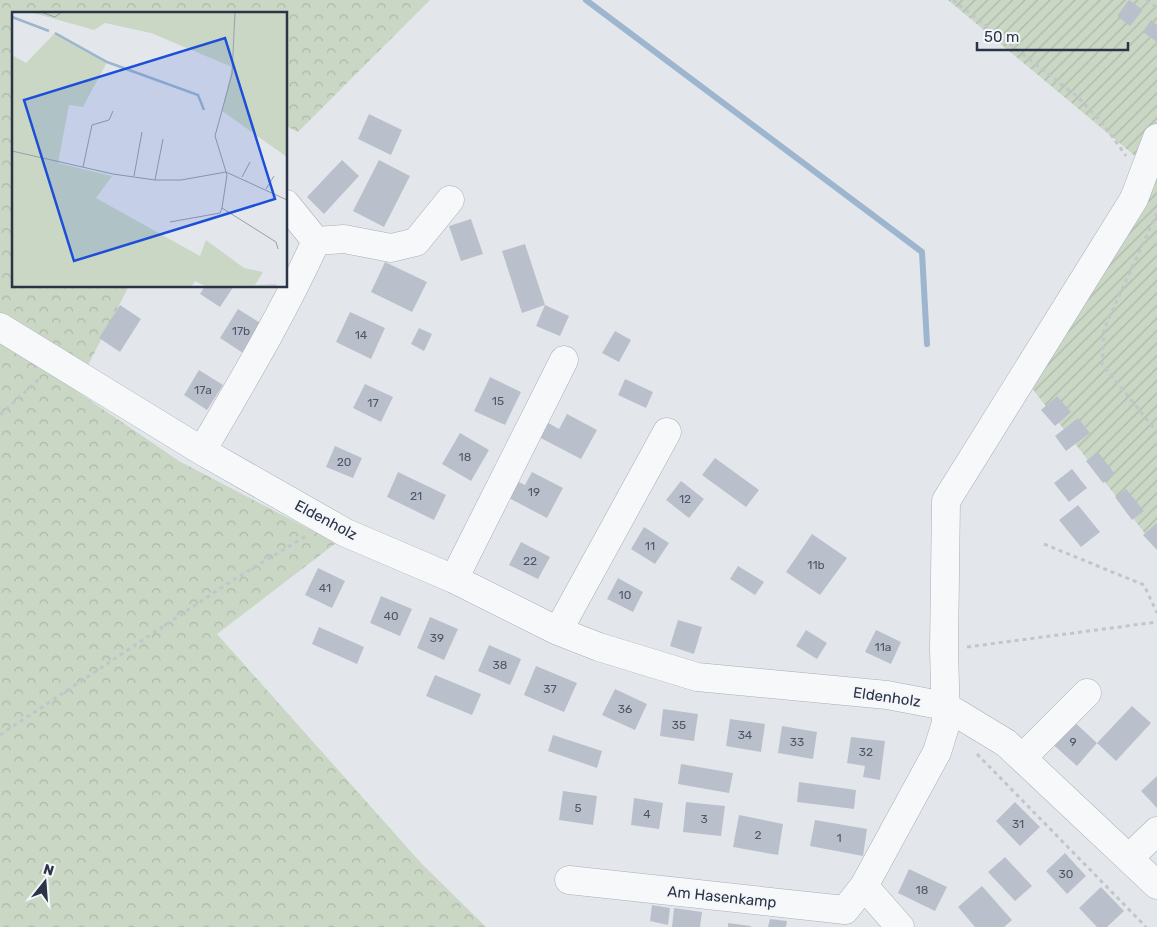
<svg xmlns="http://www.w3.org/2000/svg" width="1157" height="927" viewBox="0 0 1157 927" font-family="Rubik,sans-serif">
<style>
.forest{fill:url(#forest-crowns)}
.garden{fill:url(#garden-furrows)}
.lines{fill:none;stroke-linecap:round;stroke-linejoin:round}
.stream{stroke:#9db5ce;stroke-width:6}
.building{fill:#bac0cb}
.minor-casing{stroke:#a8aeb7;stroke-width:29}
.path{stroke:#c2c5cb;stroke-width:3;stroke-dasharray:4 4;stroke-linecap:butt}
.minor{stroke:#f7f8fa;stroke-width:28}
.labels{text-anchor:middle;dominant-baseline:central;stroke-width:4;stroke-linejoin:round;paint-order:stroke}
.number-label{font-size:12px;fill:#4e5767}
.street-label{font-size:15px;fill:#2a3446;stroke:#f4f6f9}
.inset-river{fill:none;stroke:#9db5ce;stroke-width:2.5}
.inset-road{fill:none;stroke:#999faa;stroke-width:1}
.view{fill:#1d4ed8;fill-opacity:0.15;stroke:#1d4ed8;stroke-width:2.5}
.inset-edge{fill:none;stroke:#2a3446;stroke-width:2.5}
</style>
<defs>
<pattern id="forest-crowns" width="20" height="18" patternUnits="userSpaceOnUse" patternTransform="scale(1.25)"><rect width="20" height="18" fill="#c9d7c4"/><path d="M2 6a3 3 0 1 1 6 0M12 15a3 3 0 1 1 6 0" fill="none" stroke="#adb9aa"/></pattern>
<pattern id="garden-furrows" width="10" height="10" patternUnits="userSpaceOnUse" patternTransform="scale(1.25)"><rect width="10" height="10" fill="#c9d7c4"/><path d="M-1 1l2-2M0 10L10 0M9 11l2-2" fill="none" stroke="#adb9aa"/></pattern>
</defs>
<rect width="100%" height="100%" fill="#e3e7ec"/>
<path class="forest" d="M0,0H430L298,132L286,126V14H14V286H129L75,390L179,461L336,543L217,634L421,863L486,927H0Z"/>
<path class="garden" d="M948,0H1157V549L1024,378L1147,166Z"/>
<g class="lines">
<path class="stream" d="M586,0L922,252L927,344"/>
</g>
<path class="building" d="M1129,0L1143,10L1130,26L1117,16Z
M1151,20L1157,25V42L1143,32Z
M369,114L402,130L391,155L358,139Z
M342,160L359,176L324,214L307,197Z
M379,160L410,176L384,227L353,211Z
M471,219L483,254L461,261L449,226Z
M525,244L545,305L522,313L502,251Z
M385,262L427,282L412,312L371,292Z
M205,286H234L220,307L200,294Z
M120,305L141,319L120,352L99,338Z
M545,305L569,316L560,336L536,326Z
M238,309L262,324L243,353L220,338Z
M350,312L385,328L371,359L336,342Z
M419,328L432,334L424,351L411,344Z
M615,331L631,340L619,362L602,353Z
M199,370L223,385L207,410L184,395Z
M490,377L521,392L505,425L474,411Z
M625,379L653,392L646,408L618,395Z
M365,384L393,397L381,422L353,408Z
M1057,396L1071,412L1055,426L1041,410Z
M567,414L597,430L581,459L535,435L543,420L559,429Z
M1078,418L1090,433L1066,451L1055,436Z
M460,433L489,450L471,481L442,464Z
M335,446L362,458L353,478L326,467Z
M1098,452L1115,474L1103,483L1086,461Z
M715,458L759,490L746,507L702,475Z
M1072,469L1087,488L1069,502L1054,483Z
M398,472L446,495L434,520L387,497Z
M532,472L563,488L547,518L505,496L513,479L525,485Z
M681,481L704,499L689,518L666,500Z
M1126,489L1144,511L1132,520L1115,497Z
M1078,505L1100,532L1081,547L1059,520Z
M1157,523V550L1143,535Z
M644,527L669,543L655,564L631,549Z
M812,534L847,558L820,595L786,572Z
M521,542L550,557L538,579L509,565Z
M738,566L764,582L755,595L730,579Z
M318,568L345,581L332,608L305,595Z
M618,578L643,592L633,612L607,599Z
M381,596L412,609L400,636L370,623Z
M430,617L458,629L444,660L417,648Z
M678,620L702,627L694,654L670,646Z
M319,627L364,647L357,664L312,644Z
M806,630L827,643L817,659L796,646Z
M876,630L901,642L891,664L865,652Z
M489,645L521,659L510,685L478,671Z
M536,666L577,683L564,712L524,695Z
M435,675L481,694L472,715L426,696Z
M615,689L647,704L635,730L602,715Z
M1132,706L1151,723L1116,761L1097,743Z
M663,709L698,714L694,741L660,736Z
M1069,717L1097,743L1077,766L1048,740Z
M730,719L765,724L761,752L726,746Z
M782,726L817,732L813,759L778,753Z
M553,735L602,751L597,768L548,751Z
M851,737L885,741L880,780L863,777L865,766L847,763Z
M681,764L733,773L729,793L678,784Z
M1157,776V808L1141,791Z
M799,782L856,790L854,809L797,802Z
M563,791L597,796L593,825L559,820Z
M634,798L663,803L659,829L631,825Z
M686,802L725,806L721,836L683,832Z
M1015,802L1040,827L1020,846L996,821Z
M739,815L783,824L778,855L733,847Z
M815,820L867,829L863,856L810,846Z
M1065,853L1086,876L1067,894L1046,871Z
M1005,857L1032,886L1015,901L988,872Z
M909,869L947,887L935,911L898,893Z
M982,886L1012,920L1004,927H975L958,907Z
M1101,887L1124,911L1107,927H1097L1079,908Z
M652,905L670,908L668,925L650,921Z
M674,908L702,912L700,927H672Z
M770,919L787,921L786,927H768Z
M728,923L751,926V927H728Z"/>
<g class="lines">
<g class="minor-casing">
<path id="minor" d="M286,204L316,241
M316,241L344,239L391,248L416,242L450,200
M0,327L202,451L346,533L454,579L558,631L599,647L697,677L887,695L945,706L1006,743L1157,885
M202,451C242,382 283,314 316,241
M454,579L564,360
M558,631L667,432
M1022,758L1087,693
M1129,858L1157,831
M569,880L845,910L864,886L937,752L946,723L944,649L946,501L1134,199L1157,138
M864,886L900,927"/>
</g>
<path class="path" d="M953,0L1079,98L1104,125L1126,156
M1146,0L1157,8
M1157,213L1104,329L1102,364L1157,432
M0,415L40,378
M1044,544L1144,585L1157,613
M967,647L1157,622
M0,735L230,582L306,536
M977,754L1146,927"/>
<use href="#minor" class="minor"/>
</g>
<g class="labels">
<g class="number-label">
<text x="241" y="331">17b</text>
<text x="361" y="335">14</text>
<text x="203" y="390">17a</text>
<text x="498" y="401">15</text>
<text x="373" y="403">17</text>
<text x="465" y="457">18</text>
<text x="344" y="462">20</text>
<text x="534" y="492">19</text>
<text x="416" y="496">21</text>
<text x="685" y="499">12</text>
<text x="650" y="546">11</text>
<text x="530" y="561">22</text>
<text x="816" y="565">11b</text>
<text x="325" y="588">41</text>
<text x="625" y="595">10</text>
<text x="391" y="616">40</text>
<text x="437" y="638">39</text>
<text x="883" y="647">11a</text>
<text x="500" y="665">38</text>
<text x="550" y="689">37</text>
<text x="625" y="709">36</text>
<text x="679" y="725">35</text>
<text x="745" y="735">34</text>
<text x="797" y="742">33</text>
<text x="1073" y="742">9</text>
<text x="866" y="752">32</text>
<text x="578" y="808">5</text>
<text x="647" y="814">4</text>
<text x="704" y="819">3</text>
<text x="1018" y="824">31</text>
<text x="758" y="835">2</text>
<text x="839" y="838">1</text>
<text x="1066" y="874">30</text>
<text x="922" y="890">18</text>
</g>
<g class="street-label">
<text transform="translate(326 520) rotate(28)">Eldenholz</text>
<text transform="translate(887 697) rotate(8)">Eldenholz</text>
<text transform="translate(722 897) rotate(6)">Am Hasenkamp</text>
</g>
</g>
<g transform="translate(12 12)">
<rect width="275" height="275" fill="#e3e7ec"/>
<path d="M43,21L95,50L71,95L57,93L46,151L100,164L84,186L188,244L194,228L232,256L251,260L243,273L265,272L263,275H195L183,269L179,275H0V43L14,51Z" fill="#c9d7c4"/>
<path d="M18,0H275V145L210,99L220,55L139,21L93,11L82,18Z" fill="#c9d7c4"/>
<path class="inset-river" d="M0,5L37,19M43,21L95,50L186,83L192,98"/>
<path class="inset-road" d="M29,0L43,5L50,0M80,113L97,108L101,99M0,139L101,162L143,168H169L214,160L275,188M71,155L80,113M122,164L130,120M230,165L238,150M143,168L151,127M254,177L262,164M210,196L264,230L266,237M158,210L208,201L210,196L215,163L203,124L220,62L223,0"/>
<path class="view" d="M213,26L263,187L62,249L12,88Z"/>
<rect width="275" height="275" class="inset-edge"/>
</g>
<g transform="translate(45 882) rotate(17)" stroke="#f4f6f9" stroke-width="4" paint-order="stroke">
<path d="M0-4L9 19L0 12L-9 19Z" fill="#2a3446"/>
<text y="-8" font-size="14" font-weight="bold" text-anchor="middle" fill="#2a3446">N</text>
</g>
<path d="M977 42v8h151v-8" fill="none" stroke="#2a3446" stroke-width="2.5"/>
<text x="984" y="42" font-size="15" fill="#2a3446" stroke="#f4f6f9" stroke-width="4" paint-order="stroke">50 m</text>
</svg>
